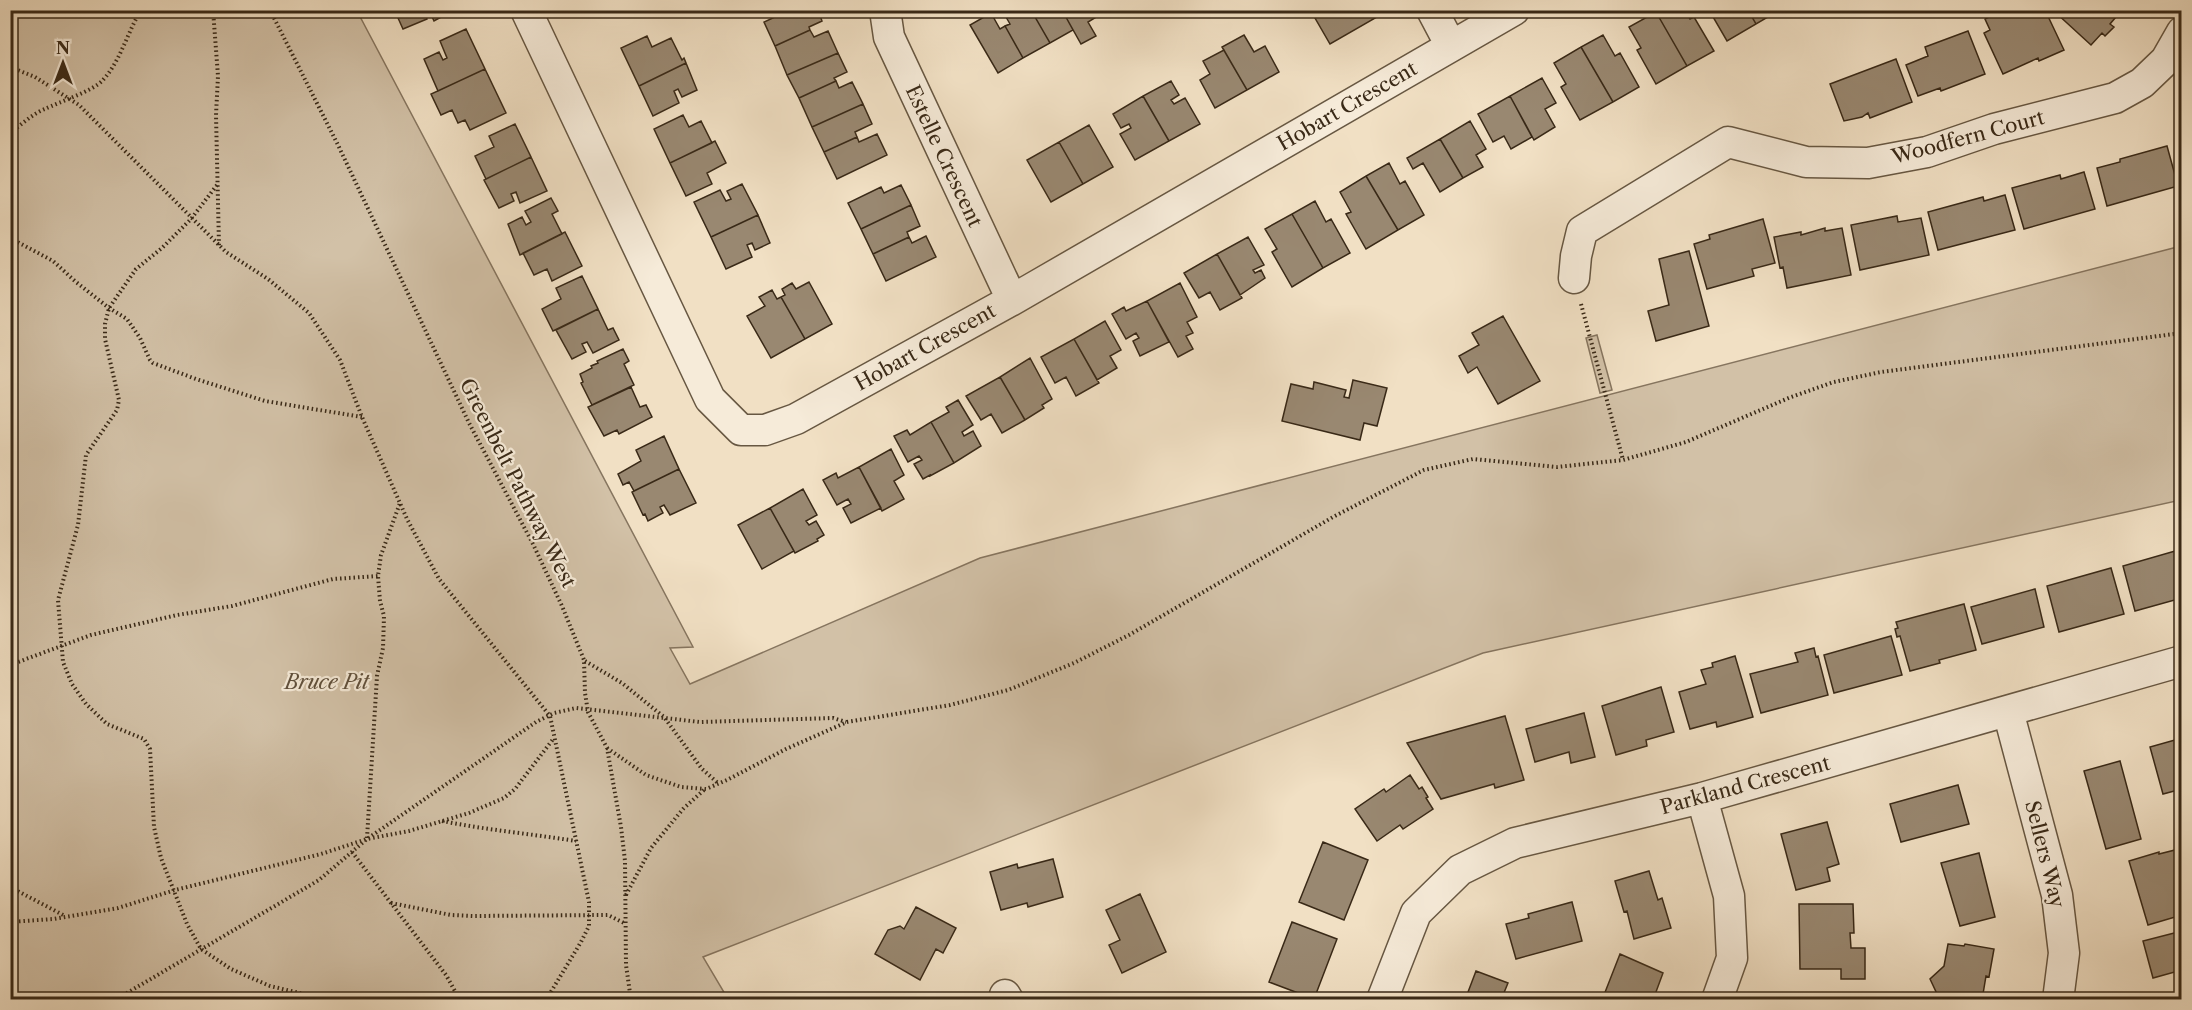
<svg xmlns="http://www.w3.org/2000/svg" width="2192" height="1010" viewBox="0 0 2192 1010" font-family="'Libre Caslon Text',serif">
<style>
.green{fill:#d2c1a7;stroke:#86755f;stroke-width:1.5}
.building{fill:#998871;stroke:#392917;stroke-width:1.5}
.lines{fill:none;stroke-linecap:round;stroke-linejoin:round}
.street-casing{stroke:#675742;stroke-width:33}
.path{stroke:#392917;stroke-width:4;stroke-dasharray:1.5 3;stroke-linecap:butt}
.street{stroke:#f6ebd9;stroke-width:30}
.labels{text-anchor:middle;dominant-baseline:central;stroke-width:4.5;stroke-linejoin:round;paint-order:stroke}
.street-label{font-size:20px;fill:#392917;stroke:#f6ebd9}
.park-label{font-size:20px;font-style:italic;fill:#5f4f3b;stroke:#f6ebd9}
</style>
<rect width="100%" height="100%" fill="#f1e0c4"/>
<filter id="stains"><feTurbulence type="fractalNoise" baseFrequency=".00333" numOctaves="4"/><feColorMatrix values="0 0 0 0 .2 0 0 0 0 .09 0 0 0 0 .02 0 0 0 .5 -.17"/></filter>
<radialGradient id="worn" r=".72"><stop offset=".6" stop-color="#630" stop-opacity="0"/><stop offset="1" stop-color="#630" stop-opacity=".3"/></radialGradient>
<path class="green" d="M10,11H357L693,647L670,648L690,684L980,558L2181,246V500L1483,653L703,957L728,999H11Z
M1597,335L1612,390L1600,393L1586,338Z"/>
<path class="building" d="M403,10H425L427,19L403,29L398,18L405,15Z
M429,10H454L434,21Z
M790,10H818L822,21L809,27L810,30L775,46L764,22Z
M1002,10H1031L1050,43L1023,58L1005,26L1010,24Z
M1031,10H1062L1073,30L1050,43Z
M1062,10H1095L1098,16L1088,22L1096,36L1081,44Z
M1330,10H1374L1377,17L1330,44L1315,18Z
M1659,10H1685L1690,19L1694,17L1714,51L1687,66L1656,12Z
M1709,10H1748L1756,24L1727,41Z
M1748,10H1780L1756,24Z
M2003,10H2045L2064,50L2039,61L2038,58L2003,74L1984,33L1990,30L1985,19Z
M2057,10H2122L2110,24L2114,27L2105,36L2102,33L2091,45L2055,12Z
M1656,12L1687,66L1656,84L1637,50L1641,48L1629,27Z
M991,13L1000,29L1005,26L1023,58L998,73L970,25Z
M466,29L485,69L438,91L424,59L439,52L443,60L447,58L440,41Z
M810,30L814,37L828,31L838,53L787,75L775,46Z
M1968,31L1985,74L1941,91L1940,88L1918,96L1906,65L1928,56L1925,47Z
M1244,35L1254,52L1265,46L1279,72L1247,90L1222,47Z
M1603,35L1615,56L1620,53L1639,87L1613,102L1581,47Z
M647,36L652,47L671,38L682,60L684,58L686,63L639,86L621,48Z
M1581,47L1613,102L1580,120L1561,87L1566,84L1554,63Z
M1224,50L1247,90L1215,108L1200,80L1210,74L1203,61Z
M838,53L847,72L834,78L836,81L799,98L787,75Z
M1896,59L1912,102L1870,118L1868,113L1862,117L1844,121L1830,84Z
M686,63L697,90L682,97L678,89L674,91L679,103L653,116L639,86Z
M485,69L506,113L470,130L465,120L458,123L452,110L441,115L431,94Z
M1542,78L1556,103L1545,109L1555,127L1534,140L1510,96Z
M836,81L839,88L852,82L863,104L812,127L799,98Z
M1171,81L1179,95L1171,100L1174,104L1185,98L1200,124L1169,141L1143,96Z
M1143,96L1169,141L1135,160L1120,134L1131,128L1129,124L1121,128L1113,114Z
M1510,96L1532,137L1511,149L1504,136L1493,142L1478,114Z
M863,104L872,124L855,132L857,137L824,152L812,127Z
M683,115L689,127L701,121L712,143L670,163L654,129Z
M1470,121L1486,149L1476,155L1483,167L1463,178L1440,139Z
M515,124L531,157L486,179L475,156L494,147L489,136Z
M1089,125L1113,167L1083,184L1059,142Z
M877,134L887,155L837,179L824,152L857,137L859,142Z
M1440,139L1463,178L1440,192L1423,163L1413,169L1407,158Z
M715,141L726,163L707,173L712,184L686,196L670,163Z
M1059,142L1083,184L1051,202L1027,160Z
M2167,146L2178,186L2107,206L2097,168L2120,162V159Z
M531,157L547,191L520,203L516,192L511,194L514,201L499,208L484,180Z
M1389,163L1400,184L1405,181L1424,215L1398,230L1366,176Z
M2084,172L2095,209L2024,229L2012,188L2060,175L2061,179Z
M1366,176L1398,230L1366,249L1346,214L1351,212L1340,192Z
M742,184L758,215L711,237L694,202L720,190L726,201L731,199L727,191Z
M901,185L911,205L861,229L848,203L881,187L884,193Z
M2005,195L2015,230L1938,250L1928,212L1983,197L1984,201Z
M551,198L558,211L552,214L562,234L520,255L508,224L522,217L526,225L531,222L525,211Z
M1315,201L1326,222L1331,219L1350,253L1323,268L1292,214Z
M911,205L920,226L907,232L909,237L873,254L861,229Z
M1292,214L1323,268L1292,287L1272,252L1277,249L1265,229Z
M758,215L770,243L755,250L752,243L747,245L752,257L726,269L711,237Z
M1897,216L1898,222L1921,218L1929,255L1860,270L1851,225Z
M1763,219L1775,263L1752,269L1754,276L1707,289L1694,244L1710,239L1709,235Z
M1825,228V231L1842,228L1851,275L1787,288L1783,267L1780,268L1774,237L1801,232V235Z
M565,232L582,266L552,281L547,269L534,275L523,253Z
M926,236L936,257L886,281L873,254L909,237L912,243Z
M1248,237L1264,265L1253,270L1255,273L1261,270L1265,278L1240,295L1217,254Z
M1689,251L1709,326L1656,341L1648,311L1669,305L1659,259Z
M1217,254L1242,298L1220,310L1210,292L1199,298L1184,273Z
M582,276L598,309L553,331L542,309L561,299L556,288Z
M809,282L832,324L805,339L781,297L785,295L782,289L792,283L796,289Z
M1180,283L1197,317L1187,322L1193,333L1186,336L1193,349L1178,357L1147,301Z
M772,290L777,299L781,297L805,339L771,358L747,316L765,306L759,297Z
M1147,301L1169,342L1140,356L1133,341L1139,338L1136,333L1126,339L1112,314L1124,307L1126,311Z
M598,309L608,330L613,328L619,340L593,353L587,342L582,344L586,352L572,359L556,330Z
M1503,316L1540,381L1498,404L1477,367L1468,373L1459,356L1479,345L1472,333Z
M1105,321L1121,350L1110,356L1117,368L1097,380L1074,339Z
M1074,339L1099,383L1076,396L1066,377L1055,383L1041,357Z
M623,349L629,361L624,364L634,385L592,405L581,383L583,382L580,374L592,368L591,366L598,363L597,361Z
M1030,358L1052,399L1042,405L1044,408L1025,420L1000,377Z
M1000,377L1025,420L1002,433L991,414L981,420L966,396Z
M1353,380L1387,388L1377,426L1364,423L1360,440L1282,421L1291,384L1313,389L1314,382L1346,390L1344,397L1349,398Z
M631,387L640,407L646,405L652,417L619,434L617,430L604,436L588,407Z
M958,400L973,425L962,432L964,436L973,431L981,446L954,463L931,422L949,412L946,407Z
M931,422L954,463L930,476V475L923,479L914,464L922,460L919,456L908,462L894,436L907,430L910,435Z
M664,436L679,469L634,491L629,482L623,485L618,474L641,461L636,450Z
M891,449L904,475L894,481L904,499L882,511L859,467Z
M859,467L881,508L851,523L843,508L851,504L848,499L837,505L823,480L836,473L838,478Z
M679,469L696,503L670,515L664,505L660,507L663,513L648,521L645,514L643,515L632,492Z
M803,489L817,515L806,521L809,525L816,521L824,535L817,539L818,541L795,553L770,508Z
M770,508L794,551L762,569L738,525Z
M2182,549V598L2135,611L2123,566Z
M2111,568L2124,614L2059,632L2047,586Z
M2035,589L2044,627L1982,644L1971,607Z
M1964,604L1976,650L1939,660L1940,663L1910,671L1900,636L1897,637L1895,629L1898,628L1896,622Z
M1891,636L1902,675L1834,693L1824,655Z
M1814,648L1816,657L1818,656L1828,695L1761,713L1750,674L1798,662L1795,653Z
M1735,656L1753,717L1717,727L1716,722L1690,729L1679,692L1706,684L1701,670L1713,667L1712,663Z
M1661,687L1674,732L1646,740L1647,746L1616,755L1602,706Z
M1584,713L1595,757L1571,763L1569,752L1535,762L1526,729Z
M1505,716L1524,780L1495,788L1494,784L1441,799L1407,743Z
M2182,738V789L2163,794L2150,747Z
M2120,761L2141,839L2106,849L2084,771Z
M1410,775L1419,789L1422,787L1428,797L1426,798L1433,809L1403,829L1400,825L1377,841L1355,809L1384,789L1386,792Z
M1958,785L1969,824L1901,842L1890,804Z
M1827,822L1839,864L1827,868L1830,881L1796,890L1781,834Z
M1323,842L1368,860L1344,920L1299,902Z
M2175,850L2182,873V915L2148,925L2129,861L2159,852V854Z
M1979,853L1995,917L1960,926L1941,863Z
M1053,859L1063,897L1028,907L1027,903L1001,910L990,872L1017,864L1018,868Z
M1649,871L1658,900L1662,898L1671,928L1634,939L1627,911L1624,912L1615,881Z
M1140,894L1166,952L1122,973L1109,945L1120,940L1106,910Z
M1572,902L1582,941L1516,959L1506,924L1529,918L1528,914Z
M1799,904H1853L1854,933H1850L1851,948H1865V979H1841V969H1800Z
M916,907L956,928L943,953L936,949L920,980L875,954L888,930L900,926L904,929Z
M1292,922L1337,939L1314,999L1269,982Z
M2182,931V970L2153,978L2143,941Z
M1948,944L1964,946L1965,944L1994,949L1989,977L1986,976L1982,1000H1941L1939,998L1930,979L1944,966Z
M1620,954L1663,973L1653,1000H1602Z
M1476,971L1508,983L1501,1000H1465Z"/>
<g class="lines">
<g class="street-casing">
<path id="street" d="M526,10L710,399L741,430H765L796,419L1012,300L1514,10
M885,10L889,37L1012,300
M1432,10L1451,46
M1574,278L1576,256L1582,231L1728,142L1806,162L1868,163L1927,152L1994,129L2115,98L2142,83L2166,60L2182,32
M2008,711L2057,895L2064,953L2058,1000
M1702,798L1729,896L1732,958L1717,1000
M1005,995L1008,1000
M1382,1000L1416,913L1460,870L1515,843L1702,798L2182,661"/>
</g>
<path class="path" d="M213,10L218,76L216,115L219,246
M270,10L338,145L469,423L533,544L562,606L584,660L585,693L588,712L607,748L621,827L625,861L626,965L631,1000
M10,67L35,77L79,105L226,252L268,279L309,313L340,360L362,417L407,519L439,579L550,716L589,902V926L581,942L546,1000
M10,133C21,125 32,114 45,109C59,102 93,91 103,80C121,60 127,33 141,10
M217,185L191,219L162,248L136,269L109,308L105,324V339L119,400L117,410L86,455L78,525L58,600L63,662L72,684L86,704L107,724L144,739L150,749L154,827L161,858L187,924L201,949L231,969L270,986L329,1000
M10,238L53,261L76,282L109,308L127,319L140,338L150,360L153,363L196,379L265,401L362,417
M1581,304L1623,460
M585,661L622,683L664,717L702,769L719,784
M10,665L91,635L177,615L232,606L333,579L378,576
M607,748L646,775L681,787L706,789L727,780L786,749L847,722L950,705L1008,690L1074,663L1129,635L1333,517L1424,470L1473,459L1557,467L1623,460L1686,442L1791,397L1834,382L1881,372L2182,333
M442,821C487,830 532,834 576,841
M367,838L377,676L383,648L384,616L380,601L378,576L381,555L400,503
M352,852L446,975L460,1000
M10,887L65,916
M626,895L651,848L683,809L705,789
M391,903L451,915L473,916L608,915L624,923
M10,922L53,919L118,908L175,890L321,854L367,839L536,722L554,713L576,708L700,722L833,718L846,722
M115,1000L319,880L367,839L409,831L469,813L504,798L515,789L554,738"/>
<use href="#street" class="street"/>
</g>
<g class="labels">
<g class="street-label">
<text transform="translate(1347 106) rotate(-30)">Hobart Crescent</text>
<text transform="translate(1968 137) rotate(-15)">Woodfern Court</text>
<text transform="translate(944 156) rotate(65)">Estelle Crescent</text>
<text transform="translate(925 347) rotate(-29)">Hobart Crescent</text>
<text transform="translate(518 483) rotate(63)">Greenbelt Pathway West</text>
<text transform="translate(1745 785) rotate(-15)">Parkland Crescent</text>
<text transform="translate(2045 854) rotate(76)">Sellers Way</text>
</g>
<g class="park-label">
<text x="327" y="682">Bruce Pit</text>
</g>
</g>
<rect width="2192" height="1010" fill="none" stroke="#f1e0c4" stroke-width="36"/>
<rect x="12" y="12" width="2168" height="986" fill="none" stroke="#392917" stroke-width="3"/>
<rect x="18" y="18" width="2156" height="974" fill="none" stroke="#392917" stroke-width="1.5"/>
<g transform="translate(63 63)" stroke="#f6ebd9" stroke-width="4.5" paint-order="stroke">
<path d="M0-4.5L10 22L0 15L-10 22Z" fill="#392917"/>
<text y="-9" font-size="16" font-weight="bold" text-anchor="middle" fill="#392917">N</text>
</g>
<rect width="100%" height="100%" filter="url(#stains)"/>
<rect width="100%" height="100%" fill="url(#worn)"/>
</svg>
